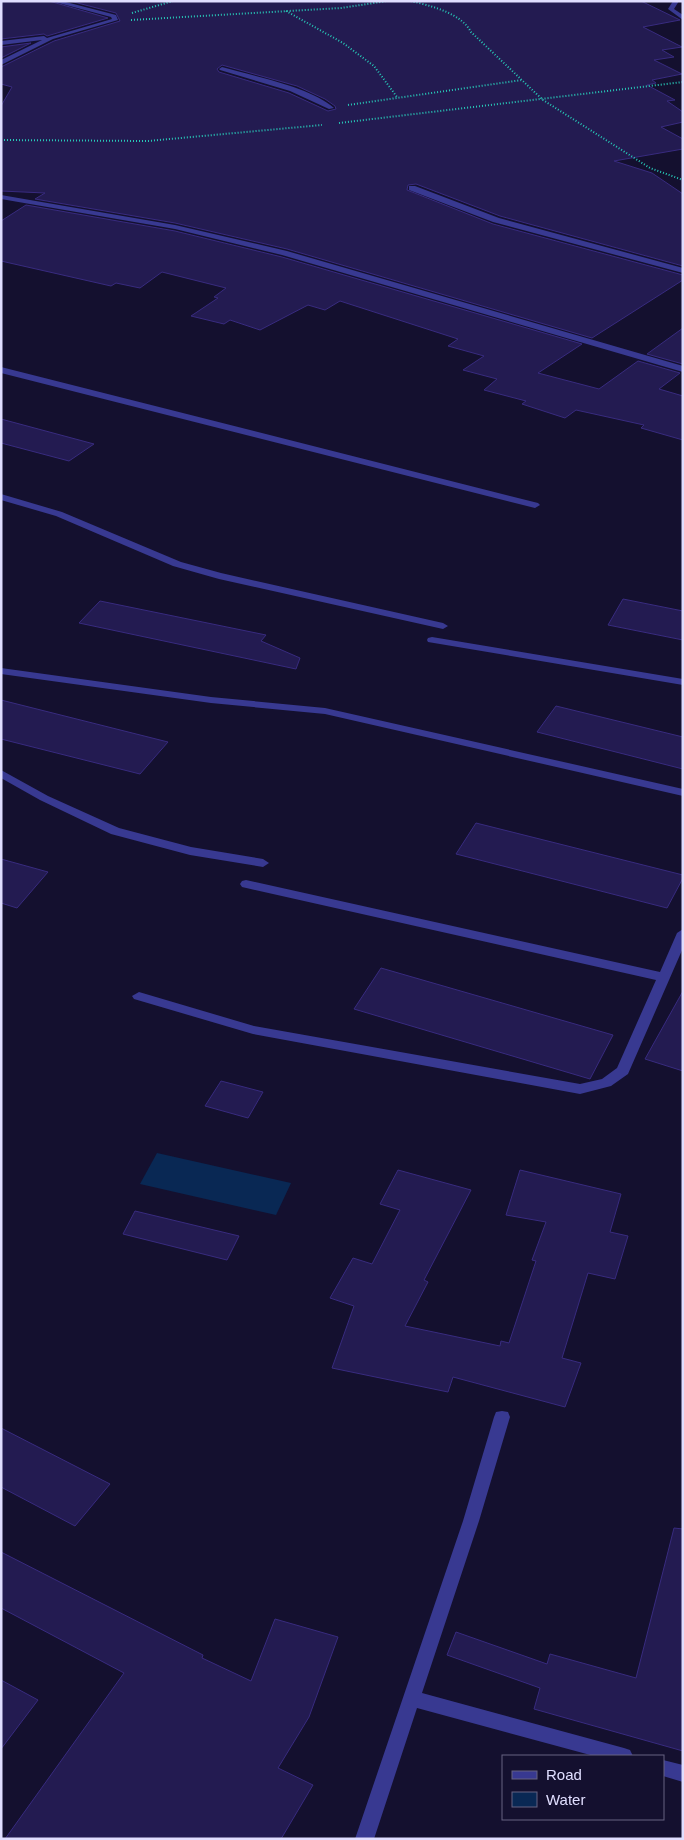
<svg xmlns="http://www.w3.org/2000/svg" width="684" height="1840" viewBox="0 0 684 1840" font-family="Helvetica,sans-serif">
<style>
.water{fill:#092854}
.building{fill:#231b51;stroke:#382b7f;fill-rule:evenodd}
.lines{fill:none;stroke-linecap:round;stroke-linejoin:round}
.path{stroke:#28c9b8;stroke-width:2;stroke-dasharray:1 2;stroke-linecap:butt}
.minor{fill:#383991;fill-rule:evenodd}
</style>
<rect width="100%" height="100%" fill="#14102f"/>
<path class="water" d="M157,1153L291,1183L276,1215L140,1184Z"/>
<path class="building" d="M1,1H49L108,18L47,36L44,34L1,39Z
M70,1H641L680,20L643,27L682,47L662,50L674,57L654,60L682,74L652,80L656,83L647,85L675,100L667,101L683,112V122L661,127L683,139V149L614,161L652,173L683,194V266L500,216L416,184L408,185L407,190L493,224L683,275V280L592,338L287,249L175,223L35,199L45,193L1,191V106L12,87L1,84V67L54,41L120,21L116,13ZM222,65L297,86L325,99L335,106L336,109L328,111L289,93L219,72L217,69Z
M31,43L1,58V47Z
M26,205L175,231L282,257L582,344L538,373L599,389L638,361L680,373L659,389L683,396V440L641,428L644,425L576,410L565,418L522,404L526,401L484,390L497,379L463,370L484,356L448,346L458,339L340,301L325,310L308,305L260,330L230,320L224,324L191,316L218,298L214,297L226,288L162,272L140,288L116,283L111,286L1,261V221Z
M683,328V364L647,354Z
M1,419L94,444L69,461L1,443Z
M623,599L683,611V640L608,625Z
M100,601L266,635L261,641L300,658L296,669L79,623Z
M1,700L168,742L140,774L1,739Z
M556,706L683,737V769L537,732Z
M476,823L683,875V878L667,908L456,854Z
M1,859L48,872L17,908L1,903Z
M381,968L613,1035L590,1079L354,1009Z
M683,991V1071L645,1059Z
M221,1081L263,1092L248,1118L205,1106Z
M398,1170L471,1190L424,1280L428,1282L405,1326L500,1346L501,1341L509,1343L536,1261L532,1260L546,1222L506,1215L520,1170L621,1194L610,1232L628,1236L615,1279L588,1273L562,1358L581,1363L565,1407L453,1377L448,1392L332,1368L354,1306L330,1298L353,1258L372,1264L400,1210L380,1204Z
M135,1211L239,1236L227,1260L123,1234Z
M1,1428L110,1484L75,1526L1,1487Z
M674,1528L683,1529V1751L534,1709L540,1688L447,1655L456,1632L547,1664L550,1654L636,1678Z
M1,1552L203,1655L202,1658L251,1681L275,1619L338,1637L309,1717L278,1768L313,1785L281,1839H5L124,1673L1,1608Z
M1,1680L38,1700L1,1749Z"/>
<g class="lines">
<path class="path" d="M411,1C431,6 461,13 471,32L543,100L650,168L683,180
M286,11L343,43L374,66L397,97
M132,13L173,1
M131,20L341,8L387,1
M348,105L522,80
M339,123L683,82
M1,140L148,141L322,125"/>
<path class="minor" d="M51,1H62L116,15L118,20L53,39L1,65V60L42,40L1,45V41L44,36L47,38L112,19L111,17Z
M673,1H679L674,9L683,15V20L668,9Z
M222,67C253,76 311,87 334,108L329,109L290,91L220,70L219,69Z
M409,186H415L499,218L683,268V273L493,222L409,190Z
M1,195L175,225L287,251L683,366V372L282,255L175,229L1,199Z
M1,367L538,503L540,505L535,508L1,373Z
M1,494L62,512L181,562L221,573L443,623L448,626L443,629L219,579L173,566L56,516L1,500Z
M432,637L683,679V685L428,642L427,640L428,638Z
M1,668L211,697L325,708L683,789V796L325,714L211,703L1,674Z
M1,770L48,796L119,828L191,847L263,859L269,863L263,867L190,855L111,834L40,800L1,778Z
M246,880L660,972L677,933L683,929V948L628,1074L611,1086L580,1094L253,1034L134,999L132,996L139,992L254,1026L580,1084L602,1079L617,1068L656,980L242,887L240,884L242,881Z
M502,1411L508,1412L510,1417L479,1521L422,1693L624,1748L630,1750L633,1756H594L417,1708L374,1839H355L463,1521L494,1417L496,1412Z
M663,1760L683,1765V1782L663,1776Z"/>
</g>
<rect width="684" height="1840" fill="none" stroke="#e0deff" stroke-width="5"/>
<rect x="502" y="1755" width="162" height="65" fill="#14102f" stroke="#666282"/>
<rect x="512" y="1771" width="25" height="8" fill="#383991" stroke="#666282"/>
<text x="546" y="1780" font-size="15" fill="#e0deff">Road</text>
<rect x="512" y="1792" width="25" height="15" fill="#092854" stroke="#666282"/>
<text x="546" y="1805" font-size="15" fill="#e0deff">Water</text>
</svg>
